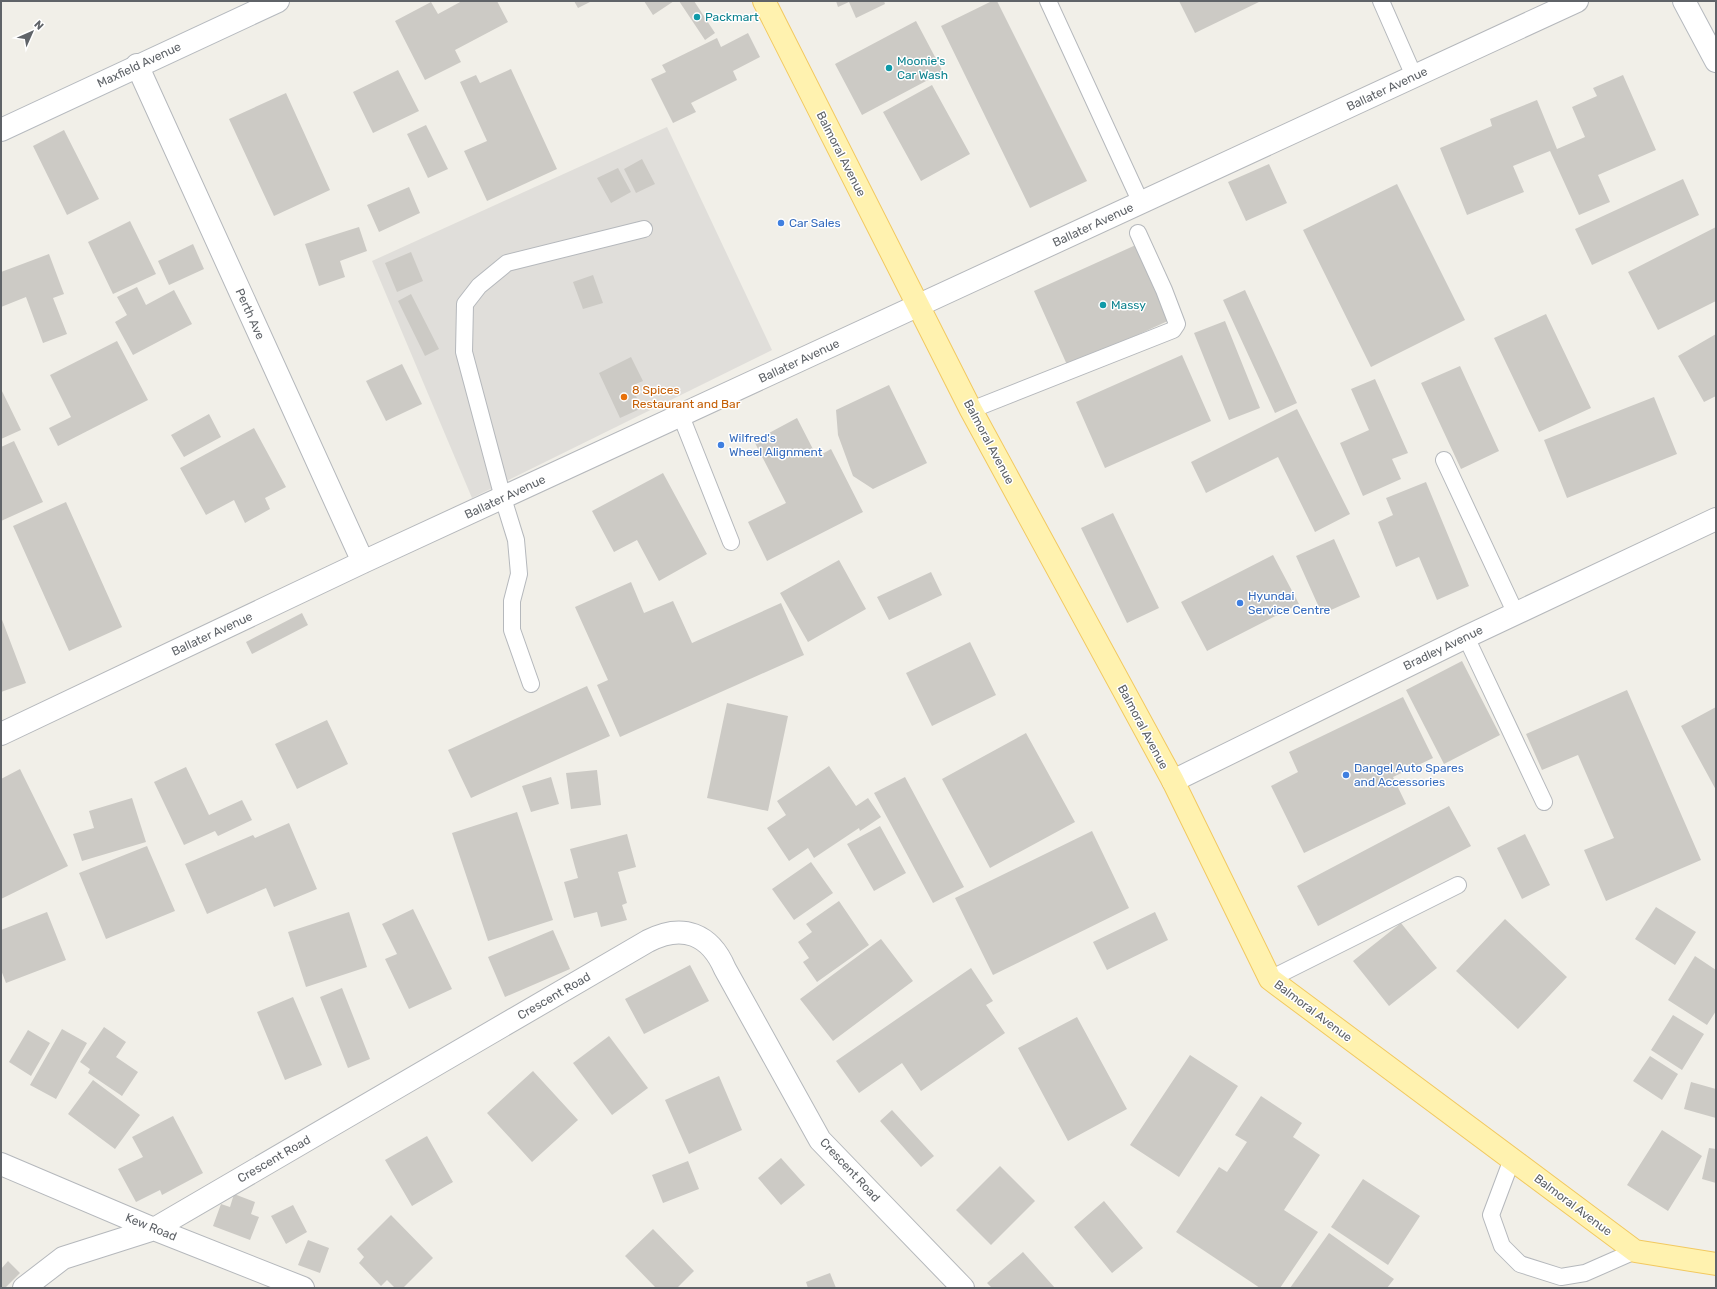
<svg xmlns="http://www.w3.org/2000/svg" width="1717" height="1289" viewBox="0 0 1717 1289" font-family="Rubik,sans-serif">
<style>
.industrial{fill:#e0deda}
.building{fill:#cccac5}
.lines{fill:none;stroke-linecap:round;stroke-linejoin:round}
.lane-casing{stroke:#b5b8bc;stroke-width:18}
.street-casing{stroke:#b5b8bc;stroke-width:24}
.secondary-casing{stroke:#b6babf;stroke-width:24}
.primary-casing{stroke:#f2c960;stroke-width:24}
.lane{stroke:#fff;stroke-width:16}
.street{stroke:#fff;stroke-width:22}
.secondary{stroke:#fff;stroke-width:22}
.primary{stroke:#fff2af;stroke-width:22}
.culture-dot{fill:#0f9aa8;stroke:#fff;stroke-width:1.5}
.shop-dot{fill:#3f7fe0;stroke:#fff;stroke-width:1.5}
.food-dot{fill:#e8710a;stroke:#fff;stroke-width:1.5}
.labels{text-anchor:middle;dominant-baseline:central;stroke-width:3;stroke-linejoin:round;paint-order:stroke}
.culture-label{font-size:12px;fill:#0d838f;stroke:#fff;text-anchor:start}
.street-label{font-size:12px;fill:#5f6368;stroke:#fff}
.shop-label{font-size:12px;fill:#366cbe;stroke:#fff;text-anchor:start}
.food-label{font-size:12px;fill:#c56008;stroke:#fff;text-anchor:start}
</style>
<rect width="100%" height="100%" fill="#f1efe8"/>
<path class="industrial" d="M667,127L772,350L472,498L372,261Z"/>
<path class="building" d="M462,1H497L508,22L455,50L461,62L425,80L395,21L431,2L438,14Z
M574,1H592L578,8Z
M644,1H674L653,15Z
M679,1H694L715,33L705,40Z
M836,1H884L885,4L856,18L849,2L838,7Z
M992,1H997L1087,181L1030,208L941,26Z
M1179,1H1261L1195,33Z
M916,21L943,72L862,115L835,64Z
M748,33L760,57L733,71L737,80L691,103L696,112L673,123L651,79L666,72L662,65L717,38L721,47Z
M511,69L557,169L487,201L464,151L487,141L460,82L476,75L480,83Z
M398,70L419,111L373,133L353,92Z
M1623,75L1656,150L1598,175L1610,202L1579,215L1550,151L1513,166L1524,192L1467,215L1440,148L1492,126L1490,119L1537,100L1557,149L1585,137L1572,107L1597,96L1593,88Z
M932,85L970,154L921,181L883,112Z
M286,93L330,190L274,216L229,119Z
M426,125L448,169L428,178L407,134Z
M64,130L99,199L67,215L33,146Z
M642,159L655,184L636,193L624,169Z
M1269,164L1287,203L1246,221L1228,182Z
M618,168L631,192L611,203L597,178Z
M1683,179L1699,215L1592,265L1575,229Z
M1397,184L1465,320L1371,367L1303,230Z
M409,187L420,213L379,232L367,205Z
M130,221L156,274L113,294L88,242Z
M359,227L367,251L340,261L345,277L319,286L305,244Z
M1716,227V301L1658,330L1628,272Z
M193,244L204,269L169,285L158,261Z
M1138,244L1172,319L1068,367L1034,291Z
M411,252L423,281L397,292L385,263Z
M49,254L64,294L53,298L67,334L43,343L26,297L1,307V272Z
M593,275L603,303L583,309L573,282Z
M137,287L146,305L174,290L192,324L133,355L115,322L127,315L117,297Z
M1245,290L1297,403L1275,413L1223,300Z
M411,294L439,349L425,356L398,301Z
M1546,314L1591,408L1539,432L1494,338Z
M1225,321L1260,408L1229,420L1194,333Z
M1716,334V396L1704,402L1678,356Z
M117,341L148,400L58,446L49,428L71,417L50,375Z
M1182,355L1211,421L1105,468L1076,402Z
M631,357L643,381L631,386L642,408L620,418L599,373Z
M402,364L422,404L386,421L366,381Z
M1460,366L1499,451L1461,469L1421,383Z
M1375,379L1408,453L1392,459L1401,479L1363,496L1340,443L1369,430L1351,389Z
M889,385L927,463L873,489L853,476L838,435L836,410Z
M1,389L21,430L1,439Z
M1654,397L1677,454L1567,498L1544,440Z
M1297,409L1350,514L1315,532L1278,457L1206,493L1191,462Z
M209,414L221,437L184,457L171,435Z
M797,418L817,457L831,449L863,512L767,561L748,522L786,503L754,441Z
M254,428L286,487L265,498L270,509L245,523L234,500L206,515L180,468Z
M14,441L43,502L1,521V447Z
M663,473L707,554L659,581L637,540L614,552L592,511Z
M1426,482L1469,586L1437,600L1419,557L1396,567L1378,522L1393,515L1386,498Z
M66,502L122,627L69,651L13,526Z
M1113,513L1159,608L1127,623L1081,528Z
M1334,539L1360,597L1322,614L1296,556Z
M1273,555L1299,604L1207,651L1181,602Z
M839,560L866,609L808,642L780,593Z
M931,572L942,595L889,620L877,597Z
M631,582L644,613L673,601L692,643L781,603L804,655L620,737L597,685L608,680L575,607Z
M302,613L308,625L252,654L246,642Z
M1,617L26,683L1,692Z
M970,642L996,695L932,726L906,673Z
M1462,661L1500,735L1444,764L1406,690Z
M587,686L610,736L471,798L448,750Z
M1627,690L1701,860L1606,901L1584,850L1614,838L1578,755L1542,770L1526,734Z
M1403,697L1433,758L1393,777L1406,804L1304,853L1271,786L1298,772L1289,752Z
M727,703L788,716L768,811L707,798Z
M1716,707V790L1681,726Z
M327,720L348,764L297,789L275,744Z
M1026,733L1075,822L990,868L942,779Z
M829,766L856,806L868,798L881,817L860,831L859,828L814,858L808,848L789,861L767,828L786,815L777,801Z
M186,767L209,815L242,800L252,820L218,836L215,831L184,845L154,782Z
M20,769L68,866L1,899V779Z
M597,770L601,805L571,809L566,773Z
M551,777L559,804L531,812L522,786Z
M905,777L964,887L933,903L874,793Z
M132,798L146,842L82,861L73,834L94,828L89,811Z
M1449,806L1471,846L1318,926L1297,886Z
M517,812L553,920L488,941L452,833Z
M289,823L317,889L274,907L266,888L207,914L185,864L253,835L255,838Z
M880,826L906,873L874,891L847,844Z
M1092,831L1129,908L993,975L955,898Z
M627,834L636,867L618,872L627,903L622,905L627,920L601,927L597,912L574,918L564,882L578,878L570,849Z
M1525,834L1550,885L1522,899L1497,848Z
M147,846L175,911L106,939L79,873Z
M811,862L833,893L794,920L772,889Z
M839,901L869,945L817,982L803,962L809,958L798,942L812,932L806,924Z
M1656,907L1696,932L1675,965L1635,939Z
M413,909L452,989L409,1009L385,959L397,954L382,924Z
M47,912L66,960L6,983L1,970V930Z
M349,912L367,967L306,987L288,932Z
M1155,912L1168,940L1107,970L1093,942Z
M1505,919L1567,977L1518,1029L1456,971Z
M1401,923L1437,968L1389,1006L1353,961Z
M553,930L570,969L505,997L488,957Z
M881,939L913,981L833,1041L800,999Z
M1695,956L1716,970V1011L1707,1025L1668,1000Z
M690,965L709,1001L644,1034L625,999Z
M971,968L993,1001L986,1005L1005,1033L921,1091L902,1063L859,1093L836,1061Z
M342,988L370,1059L348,1068L320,997Z
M293,997L322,1065L285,1080L257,1012Z
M1673,1015L1704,1034L1682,1070L1651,1050Z
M1077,1017L1127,1109L1068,1141L1018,1048Z
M104,1027L126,1042L116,1057L138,1072L122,1096L88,1073L90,1069L80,1062Z
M62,1029L87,1043L56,1099L30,1085Z
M28,1030L50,1043L31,1076L9,1062Z
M609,1036L648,1088L612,1115L573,1063Z
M1190,1055L1238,1086L1179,1177L1130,1145Z
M1650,1056L1678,1074L1662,1100L1633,1081Z
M533,1071L578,1120L532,1162L487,1113Z
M719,1076L742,1130L689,1154L665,1100Z
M93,1080L140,1115L115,1149L68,1114Z
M1691,1082L1716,1089V1118L1684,1109Z
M1261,1096L1302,1123L1293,1137L1320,1155L1284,1210L1318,1232L1280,1288H1260L1176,1232L1219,1167L1227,1172L1247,1142L1235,1135Z
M892,1110L934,1156L921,1167L880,1121Z
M173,1116L203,1173L162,1195L160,1190L136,1202L118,1169L143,1157L132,1137Z
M1662,1130L1702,1156L1668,1211L1627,1185Z
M427,1136L453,1182L412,1206L385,1160Z
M1709,1148L1716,1149V1183L1702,1179Z
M781,1158L805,1185L781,1205L758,1178Z
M688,1161L699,1189L663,1203L652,1175Z
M1000,1166L1035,1201L991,1245L956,1210Z
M1363,1179L1420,1216L1388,1265L1331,1227Z
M234,1194L255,1202L251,1214L259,1217L250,1240L213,1226L221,1204L230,1207Z
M1104,1201L1143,1248L1112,1273L1074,1227Z
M293,1205L307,1232L286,1244L271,1216Z
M391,1215L433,1258L403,1288H395L387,1280L381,1286L359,1263L364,1257L357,1249Z
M653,1229L694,1271L677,1288H656L625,1256Z
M1329,1233L1394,1279L1387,1288H1290Z
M308,1240L329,1248L320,1273L298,1265Z
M1023,1252L1055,1288H992L987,1283Z
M8,1261L20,1273L5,1288H1V1269Z
M830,1273L836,1288H808L806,1282Z"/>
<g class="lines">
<g class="lane-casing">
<path id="lane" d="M1048,1L1141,203
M1381,1L1414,76
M971,410L1173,330L1177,324L1164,290L1138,233
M681,416L731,542
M1444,460L1516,614
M1466,637L1544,802
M531,684L512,630V601L519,574L516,540L503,498L464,352L465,304L479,286L507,263L644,229
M1270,979L1458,885
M1512,1159L1491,1215L1502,1246L1520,1264L1561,1277L1585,1273L1635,1251"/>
</g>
<g class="street-casing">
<path id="street" d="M137,65L363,562
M1,734L363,562L1577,1
M1173,781L1466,637L1716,519
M1,1164L154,1229L303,1288
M24,1288L63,1258L154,1229L648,941C683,923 710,934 725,969L820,1140L963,1288"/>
</g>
<g class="secondary-casing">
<path id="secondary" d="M1684,1L1716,61
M1,130L278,1"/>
</g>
<g class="primary-casing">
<path id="primary" d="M764,1L971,410L1173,781L1270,979L1635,1251L1716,1264"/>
</g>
<use href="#lane" class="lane"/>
<use href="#street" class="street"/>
<use href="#secondary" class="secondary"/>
<use href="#primary" class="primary"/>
</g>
<g class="culture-dot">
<circle cx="697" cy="17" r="4"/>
<circle cx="889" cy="68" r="4"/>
<circle cx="1103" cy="305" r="4"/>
</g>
<g class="shop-dot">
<circle cx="781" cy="223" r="4"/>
<circle cx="721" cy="445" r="4"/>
<circle cx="1240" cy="603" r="4"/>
<circle cx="1346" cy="775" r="4"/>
</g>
<circle class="food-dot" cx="624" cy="397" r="4"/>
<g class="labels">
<g class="culture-label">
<text x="705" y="17">Packmart</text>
<text x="897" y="61">Moonie's<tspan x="897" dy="14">Car Wash</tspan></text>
<text x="1111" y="305">Massy</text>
</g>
<g class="street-label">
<text transform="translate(139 65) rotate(-25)">Maxfield Avenue</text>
<text transform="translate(1387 89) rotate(-25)">Ballater Avenue</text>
<text transform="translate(841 154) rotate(63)">Balmoral Avenue</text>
<text transform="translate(1093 225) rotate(-25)">Ballater Avenue</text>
<text transform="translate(250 314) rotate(66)">Perth Ave</text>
<text transform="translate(799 361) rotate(-25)">Ballater Avenue</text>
<text transform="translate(989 442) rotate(62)">Balmoral Avenue</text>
<text transform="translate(505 497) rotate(-25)">Ballater Avenue</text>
<text transform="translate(212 634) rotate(-25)">Ballater Avenue</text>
<text transform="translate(1443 648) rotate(-26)">Bradley Avenue</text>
<text transform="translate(1143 727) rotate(62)">Balmoral Avenue</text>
<text transform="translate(554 996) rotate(-30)">Crescent Road</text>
<text transform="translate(1313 1011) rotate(37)">Balmoral Avenue</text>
<text transform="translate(274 1159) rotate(-30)">Crescent Road</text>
<text transform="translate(850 1170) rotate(47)">Crescent Road</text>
<text transform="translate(1573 1205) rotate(37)">Balmoral Avenue</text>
<text transform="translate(151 1227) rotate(22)">Kew Road</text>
</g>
<g class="shop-label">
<text x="789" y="223">Car Sales</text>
<text x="729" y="438">Wilfred's<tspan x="729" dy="14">Wheel Alignment</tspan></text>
<text x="1248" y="596">Hyundai<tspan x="1248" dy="14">Service Centre</tspan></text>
<text x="1354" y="768">Dangel Auto Spares<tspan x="1354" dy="14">and Accessories</tspan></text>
</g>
<g class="food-label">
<text x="632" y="390">8 Spices<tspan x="632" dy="14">Restaurant and Bar</tspan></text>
</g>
</g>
<rect width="1717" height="1289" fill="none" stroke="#5f6368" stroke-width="4"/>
<g transform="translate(32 32) rotate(45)" stroke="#ffffff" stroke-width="3" paint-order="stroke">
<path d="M0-3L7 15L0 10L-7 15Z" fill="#5f6368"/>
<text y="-6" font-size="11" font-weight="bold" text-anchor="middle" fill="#5f6368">N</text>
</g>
</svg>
